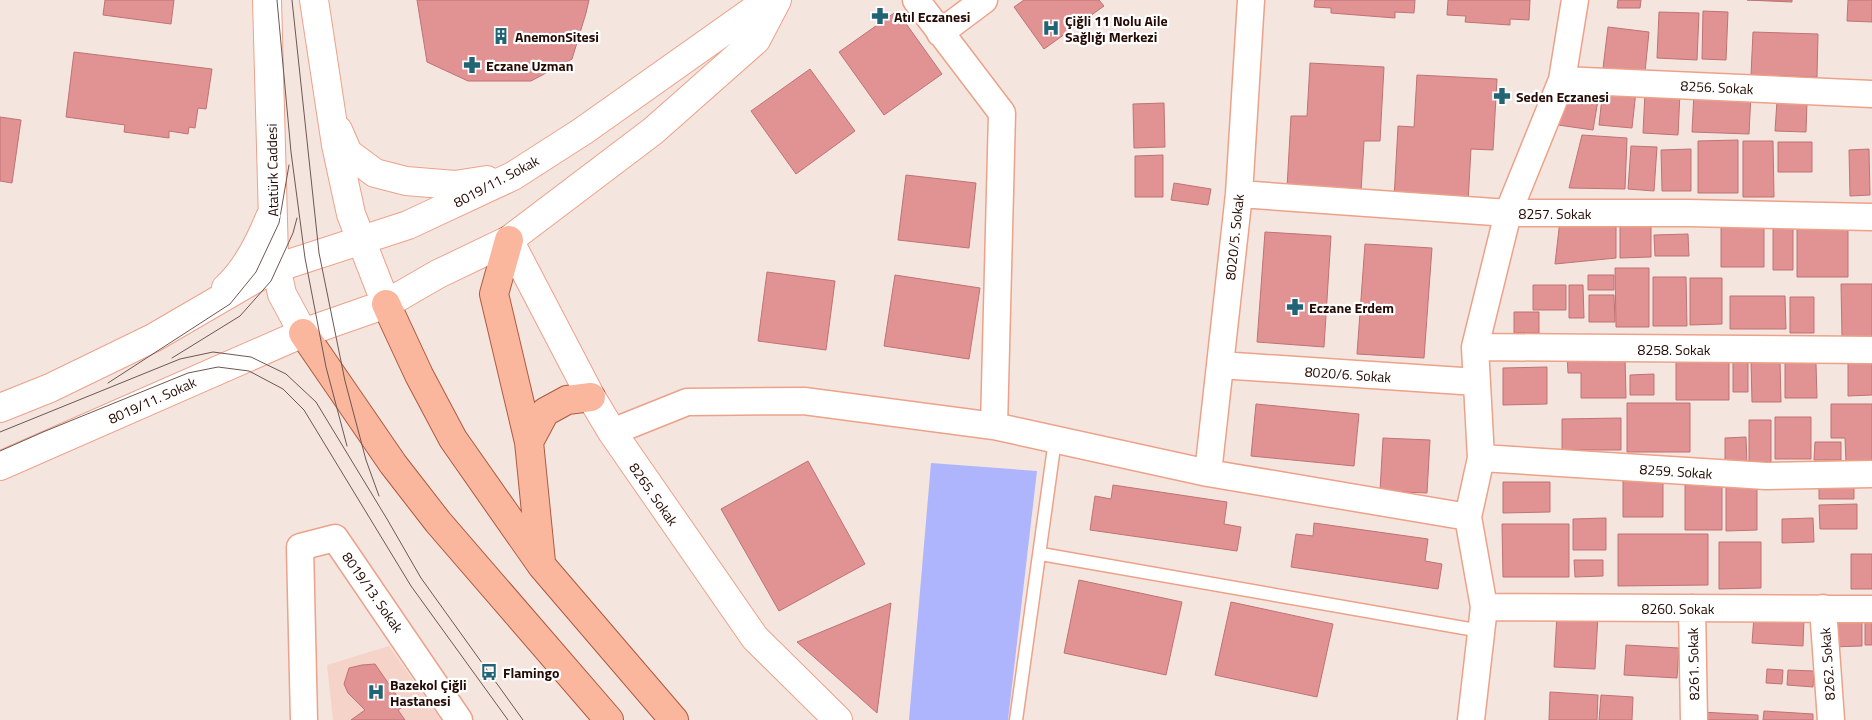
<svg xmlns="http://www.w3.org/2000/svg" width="1872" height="720" viewBox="0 0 1872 720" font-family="'Titillium Web',sans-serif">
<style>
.built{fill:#f6d3c8}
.green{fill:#aeb5fc}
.building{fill:#e19292;stroke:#bf7373}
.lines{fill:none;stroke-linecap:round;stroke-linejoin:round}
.lane-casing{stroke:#eca289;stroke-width:15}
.street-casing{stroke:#eca289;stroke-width:29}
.secondary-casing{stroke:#eca289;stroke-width:30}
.primary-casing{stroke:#ae5a3e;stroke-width:30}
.lane{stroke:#fff;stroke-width:12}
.street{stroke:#fff;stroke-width:26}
.secondary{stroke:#fff;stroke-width:28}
.primary{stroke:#fbb69e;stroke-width:28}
.tram{stroke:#6e5750;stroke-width:1}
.labels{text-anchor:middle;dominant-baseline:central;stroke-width:4.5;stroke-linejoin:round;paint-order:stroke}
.poi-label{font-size:14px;font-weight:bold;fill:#250a03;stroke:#fff;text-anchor:start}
.street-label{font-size:14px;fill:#250a03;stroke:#fff}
</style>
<rect width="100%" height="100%" fill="#f5e5df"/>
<path class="built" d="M389,646L441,720H333L327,665Z"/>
<path class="green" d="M931,463L1037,471L1008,720H909Z"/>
<path class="building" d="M105,0H174L171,24L103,15Z
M417,0H589L586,13L572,59L531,81H468L427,62Z
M1024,0H1099L1104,6L1044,49L1014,7Z
M1315,0H1415L1414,13L1395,12V18L1331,13V8L1314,7Z
M1448,0H1530L1529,20L1510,19V25L1465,22L1466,16L1447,15Z
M1618,0H1641L1640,8H1617Z
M1747,0H1792V2Z
M1848,0H1872V22L1847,21Z
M897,11L942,74L884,115L839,52Z
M1703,11L1728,12L1726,60L1702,59Z
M1659,12L1699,13L1697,60L1657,58Z
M1608,27L1649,32L1645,72L1603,68Z
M1753,32L1818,34L1817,77L1751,75Z
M74,52L212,69L206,109L198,108L195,128L189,127L188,134L169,131V138L124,132L125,125L66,117Z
M1310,63L1384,67L1380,141H1364L1361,192L1287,188L1291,116H1307Z
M810,69L855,131L796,174L751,111Z
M1417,75L1497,79L1493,150L1471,149L1468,203L1394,199L1398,126L1414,127Z
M1603,88L1636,91L1632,128L1599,125Z
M1563,89L1599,94L1593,130L1558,125Z
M1645,92L1680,93L1678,135L1643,133Z
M1694,92L1751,94L1749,134L1692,132Z
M1777,101L1807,102L1806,132L1775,131Z
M1164,103L1165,147L1134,148L1133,104Z
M0,117L21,120L12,183L0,181Z
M1582,135L1627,138L1625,189L1569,188Z
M1738,140V193H1698V141Z
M1743,141H1773L1774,197H1743Z
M1778,142H1812V172H1778Z
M1631,146L1657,147L1654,191L1628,189Z
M1691,149V191H1662L1661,150Z
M1869,149L1870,195L1850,196L1849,150Z
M1163,155V197H1135V156Z
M906,175L976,183L969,248L898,240Z
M1174,183L1211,189L1208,205L1171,200Z
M1620,219H1651V257L1620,258Z
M1560,220H1616V258L1555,264Z
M1797,221H1848V277H1797Z
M1793,223V270H1773V224Z
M1764,226V267H1721V227Z
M1265,232L1331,236L1324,347L1257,342Z
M1688,234L1689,256H1655L1654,235Z
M1365,244L1432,248L1424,358L1357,354Z
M1615,268H1649V327H1616Z
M767,272L835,281L826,350L758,341Z
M895,275L980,288L969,359L884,346Z
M1588,275H1614V290H1588Z
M1653,277H1686L1687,326H1653Z
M1690,278H1722V324L1690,325Z
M1841,284H1872V337H1842Z
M1533,285H1566V310H1533Z
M1569,285H1583L1584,318H1569Z
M1589,295H1614L1615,322H1589Z
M1730,296H1785L1786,329H1730Z
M1790,297H1814V333H1790Z
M1514,312H1539V333H1514Z
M1567,356H1625L1626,398H1581V373H1568Z
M1733,357H1748V392H1733Z
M1848,357H1872V395L1848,396Z
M1676,358H1729V400H1676Z
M1751,361H1780L1781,402H1752Z
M1785,363H1816L1817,398H1785Z
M1547,367V404L1503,405V368Z
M1654,374V395H1630V375Z
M1627,403H1690V452H1627Z
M1256,404L1359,414L1354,466L1251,456Z
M1831,404H1872V463H1846L1845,438H1831Z
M1775,417H1811V459H1775Z
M1621,418V450H1562V419Z
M1749,420H1771V462H1749Z
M1746,437L1747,464L1725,465V438Z
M1383,438L1430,440L1427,493L1380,491Z
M1815,442H1841V460H1814Z
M808,461L865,564L779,611L721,509Z
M1623,476H1663V517H1623Z
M1854,480V499H1819V481Z
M1503,482H1550V512L1503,513Z
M1113,485L1227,502L1224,524L1241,527L1237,551L1090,530L1095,496L1111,499Z
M1685,485H1722V530H1685Z
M1726,487H1757V530L1726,531Z
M1857,504V529H1820L1819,505Z
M1606,518V550H1573V519Z
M1813,518L1814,542L1782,543V519Z
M1314,523L1428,539L1425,561L1442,564L1438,589L1291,567L1296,534L1313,536Z
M1502,524H1569V577H1503Z
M1618,534H1708V585L1618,586Z
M1719,542H1761V588L1719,589Z
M1851,554H1872V589H1851Z
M1574,560H1603V576L1575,577Z
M1079,580L1182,602L1166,675L1064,653Z
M1231,602L1333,624L1317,697L1215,675Z
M891,603L877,713L797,642Z
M1557,614L1598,616L1595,669L1554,667Z
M1754,616L1804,619L1803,646L1752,643Z
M1865,617H1872V645H1865Z
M1830,619H1862V646L1830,647Z
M1626,645L1679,648L1677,678L1624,675Z
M375,664L404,706L398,710L405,720H351L365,710L348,693L344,684L349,668L362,665Z
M1767,669L1783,670L1782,684L1766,683Z
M1788,670L1814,671L1813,687L1787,685Z
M1550,692L1598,695L1597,720H1549Z
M1601,695L1633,697L1632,720H1599Z
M1764,711L1813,714V720H1763Z
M1700,712L1758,715V720H1700Z"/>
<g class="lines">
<g class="lane-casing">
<path id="lane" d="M1041,554L1481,631
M1016,720L1055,440"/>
</g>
<g class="street-casing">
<path id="street" d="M916,0L1002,113L994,426
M940,33L984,0
M1562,80L1872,94
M1239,194L1508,213H1688L1872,217
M1475,347L1872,350
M1220,365L1477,382
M612,432L687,402L804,401L994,426L1208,473L1468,517
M1481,458L1766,476L1872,474
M1208,473L1239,194L1251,0
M1484,607L1872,609
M1692,608L1694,720
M1823,608L1831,720
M304,720L300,547L335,538L459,720
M1471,720L1484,607L1468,517L1481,458L1475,347L1508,213L1562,80L1575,0"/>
</g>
<g class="secondary-casing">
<path id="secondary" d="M267,0L274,257L282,294L303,333
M314,0L336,145L351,214L386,304
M338,130L348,153L375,173L406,181L455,185L487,180
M509,240L591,397L612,432L755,638L838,720
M226,288C247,269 260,242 270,217
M0,408L50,388L153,338L270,270L408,225L513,176L583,131L768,0
M0,466L303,333L386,304L438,274L509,240L653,131L756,40L777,0"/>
</g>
<g class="primary-casing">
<path id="primary" d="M509,240L494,294L529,442L541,562
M386,304L419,375L453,439L542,566L674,720
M303,333L393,464L438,522L609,720
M529,442L545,412L567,400L591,397"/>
</g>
<use href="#lane" class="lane"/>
<use href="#street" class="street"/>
<use href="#secondary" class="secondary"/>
<use href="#primary" class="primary"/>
<path class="tram" d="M277,0L291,152L305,258L326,367L347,446
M292,0L319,253L345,381L366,460L379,496
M172,358L240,316L271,281L293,233L297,218
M108,383L230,304L256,272L279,223L289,165
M0,432L180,359L213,352L251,357L286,374L316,402L387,519L421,578L523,720
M0,451L43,432L188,373L218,367L249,371L283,389L304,410L411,586L508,720"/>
</g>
<defs>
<g id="pharmacy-bare" transform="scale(1.35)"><path d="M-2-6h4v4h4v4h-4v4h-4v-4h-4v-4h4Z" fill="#216476" stroke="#fff" stroke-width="2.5" paint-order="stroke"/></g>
<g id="hospital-bare" transform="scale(1.35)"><path d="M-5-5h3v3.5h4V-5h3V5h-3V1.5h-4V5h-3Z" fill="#216476" stroke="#fff" stroke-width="2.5" paint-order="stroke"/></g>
<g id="building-bare" transform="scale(1.35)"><path d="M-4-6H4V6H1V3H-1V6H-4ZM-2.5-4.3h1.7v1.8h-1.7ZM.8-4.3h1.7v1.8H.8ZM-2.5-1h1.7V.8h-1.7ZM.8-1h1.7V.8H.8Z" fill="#216476" stroke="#fff" stroke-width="2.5" paint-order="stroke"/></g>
<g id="bus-bare" transform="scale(1.35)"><path d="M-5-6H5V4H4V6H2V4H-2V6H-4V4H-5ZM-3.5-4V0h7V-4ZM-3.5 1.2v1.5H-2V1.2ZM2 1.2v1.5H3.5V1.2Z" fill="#216476" stroke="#fff" stroke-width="2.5" paint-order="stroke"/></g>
</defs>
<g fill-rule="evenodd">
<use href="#pharmacy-bare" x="880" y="16"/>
<use href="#hospital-bare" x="1051" y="28"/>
<use href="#building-bare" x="501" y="36"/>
<use href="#pharmacy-bare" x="472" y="65"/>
<use href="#pharmacy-bare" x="1502" y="96"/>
<use href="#pharmacy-bare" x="1295" y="307"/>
<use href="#bus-bare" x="489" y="672"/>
<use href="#hospital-bare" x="376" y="692"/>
</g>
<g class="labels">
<g class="poi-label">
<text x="894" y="16">Atıl Eczanesi</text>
<text x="1065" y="20">Çiğli 11 Nolu Aile<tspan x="1065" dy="16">Sağlığı Merkezi</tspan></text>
<text x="515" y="36">AnemonSitesi</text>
<text x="486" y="65">Eczane Uzman</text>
<text x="1516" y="96">Seden Eczanesi</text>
<text x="1309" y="307">Eczane Erdem</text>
<text x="503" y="672">Flamingo</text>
<text x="390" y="684">Bazekol Çiğli<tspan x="390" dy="16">Hastanesi</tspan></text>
</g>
<g class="street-label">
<text transform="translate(1717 87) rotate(3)">8256. Sokak</text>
<text transform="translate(272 170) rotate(-91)">Atatürk Caddesi</text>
<text transform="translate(496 181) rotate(-28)">8019/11. Sokak</text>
<text x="1555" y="213">8257. Sokak</text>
<text transform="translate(1234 237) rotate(-84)">8020/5. Sokak</text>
<text x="1674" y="349">8258. Sokak</text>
<text transform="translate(1348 374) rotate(4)">8020/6. Sokak</text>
<text transform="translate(152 400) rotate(-24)">8019/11. Sokak</text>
<text transform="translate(1676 471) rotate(4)">8259. Sokak</text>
<text transform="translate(654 494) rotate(55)">8265. Sokak</text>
<text transform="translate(373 592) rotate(55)">8019/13. Sokak</text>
<text x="1678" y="608">8260. Sokak</text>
<text transform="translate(1693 664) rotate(-91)">8261. Sokak</text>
<text transform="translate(1827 664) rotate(-94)">8262. Sokak</text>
</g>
</g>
</svg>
